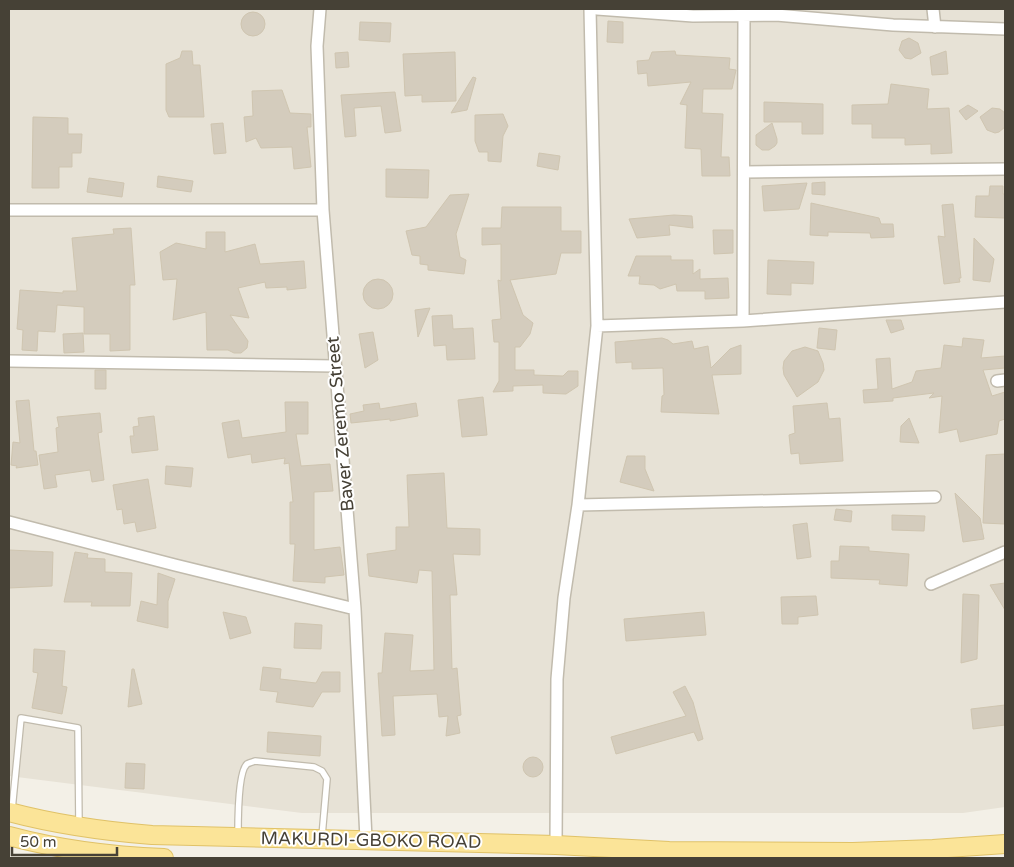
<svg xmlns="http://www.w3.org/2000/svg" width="1014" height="867" viewBox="0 0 1014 867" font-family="'Varela Round',sans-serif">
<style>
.residential{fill:#e7e2d6}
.building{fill:#d4ccbd;stroke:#cfc5b0}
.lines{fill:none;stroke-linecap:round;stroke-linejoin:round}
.lane-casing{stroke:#c1bbad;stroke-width:8}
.street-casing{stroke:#c1bbad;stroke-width:14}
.primary-casing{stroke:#e0c268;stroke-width:20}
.lane{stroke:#fff;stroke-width:5.5}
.street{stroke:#fff;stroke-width:11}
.primary{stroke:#fbe498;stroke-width:18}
.labels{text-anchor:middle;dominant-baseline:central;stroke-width:4;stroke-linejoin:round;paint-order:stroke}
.street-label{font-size:18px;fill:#464136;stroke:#fff}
</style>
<rect width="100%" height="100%" fill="#f3f0e7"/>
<path class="residential" d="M9,9H1005V807L963,813H302L9,776Z"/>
<path class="building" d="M241 24a12 12 0 1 1 24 0a12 12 0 1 1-24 0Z
M608,21L623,22V43L607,42Z
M360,22L391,23L390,42L359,40Z
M909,38L918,43L921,53L911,59L905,58L899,50L902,41Z
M182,51H192L193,65H200L204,117H169L166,110V64L180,58Z
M675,51L676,55L730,58L729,69L736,70L732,89H703L702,113L723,114L721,157H729L730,176H702L701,149L685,148L687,105L680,104L691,82L648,86L647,73L638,74L637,61L649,60L652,52Z
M946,51L948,74L932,75L930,57Z
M348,52L349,67L336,68L335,53Z
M455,52L456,101L422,102V95L405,96L403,54Z
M473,77L476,78L467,110L451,113Z
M891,84L929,89L927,109L949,108L952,153L931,154V144L905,145V138H872V124H852V105L888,104Z
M282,90L290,113L311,114V127H307L311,167L294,169L292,147L261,148L256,138L246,142L244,117L253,116L252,91Z
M395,92L401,131L385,133L381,106L354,108L356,136L345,137L341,95Z
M764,102L823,104V134H802V122H764Z
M968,105L978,111L966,120L959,111Z
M992,108L1000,109L1005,113V127L999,132L995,133L987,130L980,117Z
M503,114L508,126L503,136L501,162L488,161V152H479L475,141V115Z
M33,117L68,118V134H82L81,153H72V167H59V188H32Z
M223,123L226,153L214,154L211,124Z
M772,123L777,139V143L775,146L769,150H762L756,145V135Z
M539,153L560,156L558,170L537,166Z
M386,169L429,170L428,198L386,197Z
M158,176L193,181L191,192L157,187Z
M89,178L124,183L122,197L87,192Z
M825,182V195L812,194V183Z
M807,183L799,209L764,211L762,186Z
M990,186H1003V194H1005V218L975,217L976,196H989Z
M469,194L456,234L460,257L466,260L464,274L428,270V265L420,264V256L412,255L406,231L426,227L450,195Z
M811,203L879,218L881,224H893L894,237L871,238L870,233L828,232V236L810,235Z
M953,204L961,278H959L960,282L944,284L938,236L945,237L942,205Z
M502,207H561V231H581V253H561L556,274L510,280L523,315L533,323L530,334L520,347H515V370H534V375L563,376L568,371H578V386L566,394L543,393V385L513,386V391L493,392L499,381V342H494L492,320L501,319L498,280L501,281V244L482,245V228H501Z
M674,215L692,216L693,228L669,225L670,235L637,238L629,219Z
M131,228L135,285H130V350L110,351V334H84V307L57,305L55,332L38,331L37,351L22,350L23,330L17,329L20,290L63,293V291H77L72,238L114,234L113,229Z
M713,230H733V253L714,254Z
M206,232H225V252L255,244L260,264L304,261L306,288L287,290V287L266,288L265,282L238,288L249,318L230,315L248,341L247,348L241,353H234L228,350H207L206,312L173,320L177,279L163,280L160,252L176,243L206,249Z
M974,238L994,259L990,282L973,280Z
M636,256H671V260H693V274L700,269V279L728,278L729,298L705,299V291H677L676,284L660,289L654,285L639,284L640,276H628Z
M768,260L814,262L813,284L791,283V295L767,294Z
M363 294a15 15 0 1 1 30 0a15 15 0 1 1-30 0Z
M430,308L418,337L415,310Z
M452,315L453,329L473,328L475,359L447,360L446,345L434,346L432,316Z
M886,320H901L904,329L891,333Z
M819,328L837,330L835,350L817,348Z
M373,332L378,360L365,368L359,334Z
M83,333L84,352L64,353L63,334Z
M662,338L668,340L673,344L692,341L694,349L708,346L711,368L730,349L741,345V374L712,375L719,414L661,412L662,396L664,395L663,368L632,369V362L616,363L615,342Z
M963,338L984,340L981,358L1005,356V368L983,370L992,396L1005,392V419L999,421L997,434L960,442L957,429L939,433L942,396L929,398L934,393L893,398V401L864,403L863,390L878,389L876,359L890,358L892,389L912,382L916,371L941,368L944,345L962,347Z
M805,347L818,351L823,363L824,370L818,382L797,397L784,375L783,368L784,361L792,351Z
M95,370H106V389H95Z
M483,397L487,435L462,437L458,400Z
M29,400L34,451H36L38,465L16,468L17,466L11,465L13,442L20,443L16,401Z
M285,402H308V434H296L301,466L330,464L333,491L314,492V550L340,547L344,575L325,577V583L293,581L295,544H290V502H293L289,463L284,464L285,458L252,463L251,454L228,458L222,423L239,420L242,438L286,432Z
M379,403L380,409L416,403L418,416L390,421V419L351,423L350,414L364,411L363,405Z
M827,403L829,419L840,418L843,461L800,464L799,453L791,454L789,435L795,433L793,406Z
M100,413L102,432L98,433L104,480L92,482L90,470L55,475L57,487L44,489L39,455L58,452L56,428L59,427L57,417Z
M154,416L158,450L132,453L130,436H134L133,427L139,426L138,418Z
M909,418L919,443L900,442L901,426Z
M1005,454V524L983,523L986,455Z
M627,456H645V469L654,491L620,482Z
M166,466L193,468L191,487L165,484Z
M444,473L447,528L480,529V555L453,554L457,595H450L452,669L457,668L461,715L457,716L460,733L446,736L448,716L439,717L437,694L393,696L395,735L382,736L378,673H382L385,633L413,635L410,671L434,670L432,571L419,570L417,583L369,576L367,554L396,550V527H409L407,475Z
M148,479L156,528L137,532L135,522L124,524L122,509L117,510L113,485Z
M955,493L980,518L984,539L963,542Z
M836,509L852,511L851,522L834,520Z
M892,515L925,516L924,531L892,530Z
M807,523L811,557L797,559L793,525Z
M840,546L869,547V551L909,554L907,586L879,584L880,580L831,578V561H839Z
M9,550L53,552L52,586L9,588Z
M75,552L88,554L87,558L105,559V572L132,573L130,606H91L92,602H64Z
M158,573L175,579L168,601V628L137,621L141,601L157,605Z
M1005,583V610L990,585Z
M963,594L979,595L977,659L961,663Z
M816,596L818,615L798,617V624H782L781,597Z
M223,612L246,617L251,633L230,639Z
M704,612L706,635L626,641L624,619Z
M295,623L322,625L321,649L294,648Z
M34,649L65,651L62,686L67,687L62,714L32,708L38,673L33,672Z
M263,667L281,669L280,679L316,683L322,672H340V692H322L313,707L276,702L278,692L260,690Z
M132,669H134L142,704L128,707Z
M685,686L693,702L703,739L698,741L694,732L616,754L611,737L686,716L673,692Z
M1005,705V725L973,729L971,709Z
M268,732L321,736L320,756L267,752Z
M523 767a10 10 0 1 1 20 0a10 10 0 1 1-20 0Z
M126,763L145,764L144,789L125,788Z"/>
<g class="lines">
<g class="lane-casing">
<path id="lane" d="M12,810L21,718L78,728L79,825
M238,834C238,821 238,772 247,764C249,763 252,762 255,761L314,767L322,771L327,779L322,836"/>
</g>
<g class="street-casing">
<path id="street" d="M320,9L317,46L323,210L355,609L366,839
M597,9L693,16L776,15L893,25L1005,29
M933,9L935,27
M745,172L1005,169
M9,210H323
M743,321L744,16
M597,326L743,321L1005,302
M9,361L335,366
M997,381L1005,380
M578,505L935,497
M9,522L175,565L355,609
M931,584L1005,552
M556,845L557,679L564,598L578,505L597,326L590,9"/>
</g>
<g class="primary-casing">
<path id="primary" d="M9,812C58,825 101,831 152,835L556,845L669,851L853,852L933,849L1005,844
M9,836C61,850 110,856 164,858"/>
</g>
<use href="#lane" class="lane"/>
<use href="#street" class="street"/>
<use href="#primary" class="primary"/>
</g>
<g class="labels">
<g class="street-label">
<text transform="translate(340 424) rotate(-95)">Baver Zeremo Street</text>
<text transform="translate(371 840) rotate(1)">MAKURDI-GBOKO ROAD</text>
</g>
</g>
<rect width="1014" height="867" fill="none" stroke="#464136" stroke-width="20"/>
<path d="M12 847v8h105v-8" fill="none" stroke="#464136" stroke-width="2.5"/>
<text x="20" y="847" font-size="15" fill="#464136" stroke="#ffffff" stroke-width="4" paint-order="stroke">50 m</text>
</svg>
